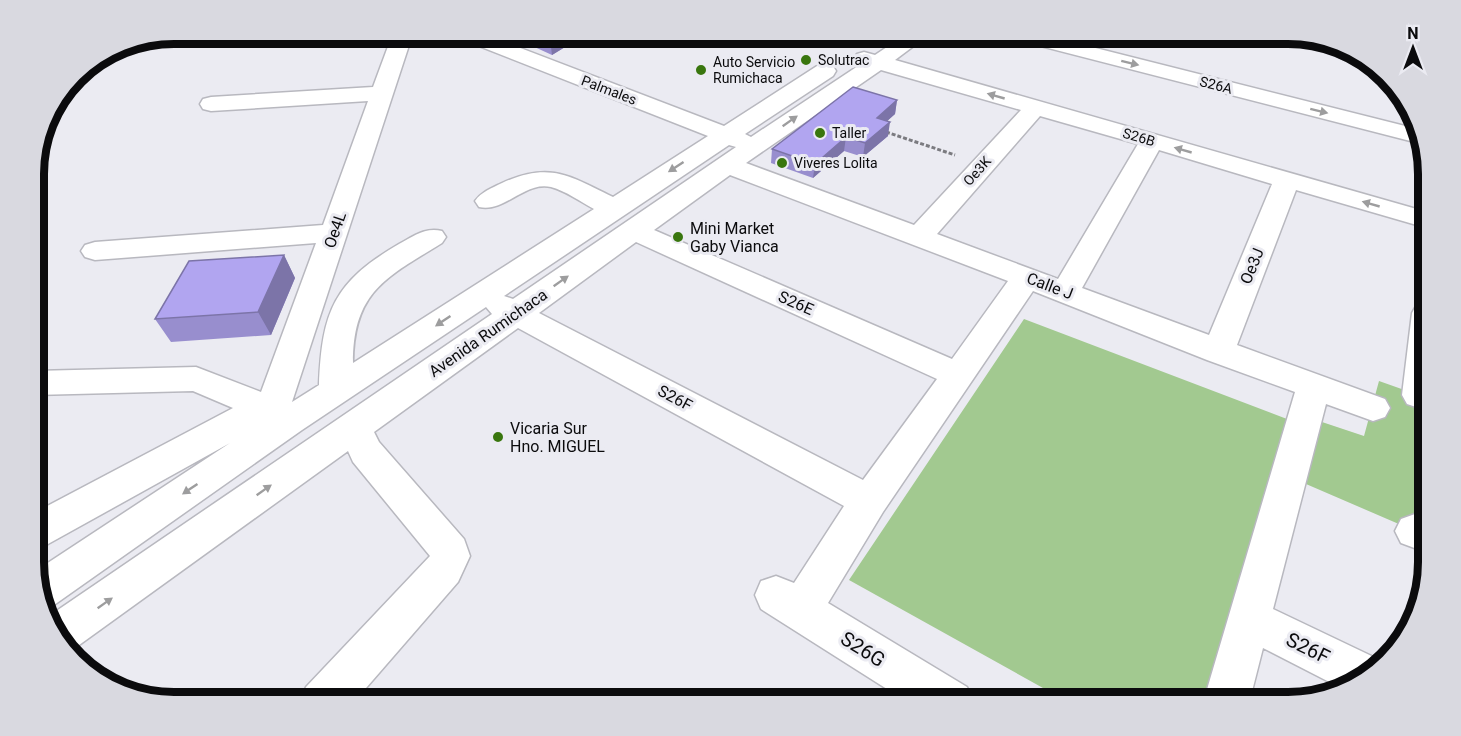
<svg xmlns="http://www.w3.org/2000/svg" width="1461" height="736" viewBox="0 0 1461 736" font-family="Roboto,sans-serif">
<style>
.green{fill:#a2c990}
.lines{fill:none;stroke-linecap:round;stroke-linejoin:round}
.minor-casing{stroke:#b8b8bf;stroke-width:3}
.path{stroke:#7b7b80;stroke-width:3;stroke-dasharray:4 2;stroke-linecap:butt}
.minor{fill:#fff;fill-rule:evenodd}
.wall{fill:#988ece}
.shaded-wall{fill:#7c74a8}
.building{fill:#b1a5f0;stroke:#7c74a8;stroke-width:1.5}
.oneway{fill:#9d9d9e}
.poi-dot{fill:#39760e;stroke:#ebebf2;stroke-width:2}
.labels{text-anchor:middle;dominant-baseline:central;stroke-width:6;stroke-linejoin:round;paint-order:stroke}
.far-poi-label{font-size:14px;fill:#0b0b0d;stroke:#ebebf2;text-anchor:start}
.far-street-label{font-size:14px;fill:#0b0b0d;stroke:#ebebf2}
.poi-label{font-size:16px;fill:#0b0b0d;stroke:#ebebf2;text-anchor:start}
.street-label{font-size:16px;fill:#0b0b0d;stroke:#ebebf2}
.near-street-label{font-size:20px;fill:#0b0b0d;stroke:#ebebf2}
.rim{fill:none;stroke:#0b0b0d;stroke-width:8}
</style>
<rect width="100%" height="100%" fill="#ebebf2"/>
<path class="green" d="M1024,319L1287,419L1207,703H1070L849,580Z
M1379,381L1427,398L1415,531L1306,484L1322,422L1364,436Z"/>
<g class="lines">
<g class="minor-casing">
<path id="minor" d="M393,33H413L292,402L319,385C322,311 334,282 399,244C414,236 425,227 442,231L446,237L442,243C387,277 353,291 353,363L594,209C581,202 566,191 551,187C524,181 505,213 479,207L475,201C481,192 492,188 502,183C550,161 570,176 613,197L708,136L456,37L453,33H481L724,126L817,66L825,65L833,66L836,71L833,76L745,134L751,137L861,64L854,58L857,54L864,52L875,55L908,33H931L895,60L1427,212V228L1296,190L1237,345L1385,399L1390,408L1385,417L1373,421L1326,404L1273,609L1382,661L1366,679L1341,688L1263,648L1249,703H1203L1295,392L1207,360L1033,291L883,512L828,603L967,687L974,703H909L761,609L755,595L761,581L776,576L794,583L844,506L518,328L374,432L379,442L464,539L470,556L458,582L353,703H299L306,687L430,556L353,462L348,451L68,653L62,648L49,616L492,314L486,307L302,430L54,605L46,609L34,581V572L230,443L48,544L34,549V513L233,408L193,391L34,395V371L196,367L261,392L316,243L95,260L85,257L81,251L85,245L95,242L323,225L368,101L211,111L203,109L200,104L203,99L211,97L373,87ZM881,70L1021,110L914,225L746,163ZM1040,116L1138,144L1058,279L937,234ZM729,145L736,147L513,299L504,296ZM1159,150L1272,184L1209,335L1082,288ZM730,175L1008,281L952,359L654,230ZM636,242L937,379L863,480L539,313Z
M1002,33H1036L1417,129L1422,144L1005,37Z
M1312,39L1349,47L1374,69L1362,68L1313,45L1310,41Z
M1427,303L1428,405L1419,408L1407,404L1402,395L1412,313L1416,306Z
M1415,514L1428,519V553L1401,543L1395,531L1401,519Z"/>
</g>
<path class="path" d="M886,132L955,155"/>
<use href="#minor" class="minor"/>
</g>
<path class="wall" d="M516,33H588L552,55L517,39Z
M970,33H996L989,39Z
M897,100L895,114L887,121L888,136L863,157L844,151L813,178L771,163L772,149Z
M284,255L295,278L271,335L171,342L155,319Z"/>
<path class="shaded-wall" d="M574,33H588L552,55L551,47Z
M991,33H996L989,39Z
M897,100L895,114L875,132L877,118Z
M890,122L888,136L863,157L865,143Z
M846,137L844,151L813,178L815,164Z
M284,255L295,278L271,335L258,312Z"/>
<path class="building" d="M518,33H574L551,47Z
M853,87L897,100L877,118L890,122L865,143L846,137L815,164L772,149Z
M284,255L258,312L155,319L189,261Z"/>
<defs><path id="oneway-solid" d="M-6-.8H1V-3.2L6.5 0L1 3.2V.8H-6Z" transform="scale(1.5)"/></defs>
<g class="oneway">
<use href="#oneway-solid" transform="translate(1130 63) rotate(14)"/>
<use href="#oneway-solid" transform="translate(996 96) rotate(-164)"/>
<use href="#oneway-solid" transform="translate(1319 111) rotate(14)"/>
<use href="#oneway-solid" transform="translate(790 121) rotate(-35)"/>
<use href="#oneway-solid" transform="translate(1183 150) rotate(-164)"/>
<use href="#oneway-solid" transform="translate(676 167) rotate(147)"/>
<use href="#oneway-solid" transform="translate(1371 204) rotate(-164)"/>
<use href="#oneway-solid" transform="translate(561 281) rotate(-35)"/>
<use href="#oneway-solid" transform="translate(443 321) rotate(146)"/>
<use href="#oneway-solid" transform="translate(190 489) rotate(146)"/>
<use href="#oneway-solid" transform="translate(264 490) rotate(-35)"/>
<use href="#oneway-solid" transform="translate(105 603) rotate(-35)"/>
</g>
<g class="poi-dot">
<circle cx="806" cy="60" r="6"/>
<circle cx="701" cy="70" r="6"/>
<circle cx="820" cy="133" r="6"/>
<circle cx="782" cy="163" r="6"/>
<circle cx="678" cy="237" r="6"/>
<circle cx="498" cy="437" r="6"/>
</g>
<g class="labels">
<g class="far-poi-label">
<text x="818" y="60">Solutrac</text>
<text x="713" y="62">Auto Servicio<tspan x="713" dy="16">Rumichaca</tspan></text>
<text x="832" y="133">Taller</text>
<text x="794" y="163">Viveres Lolita</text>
</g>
<g class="far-street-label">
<text transform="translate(1216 85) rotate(14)">S26A</text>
<text transform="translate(609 90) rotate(21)">Palmales</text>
<text transform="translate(1139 137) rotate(16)">S26B</text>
<text transform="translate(977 171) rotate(-48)">Oe3K</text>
</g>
<g class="poi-label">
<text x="690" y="228">Mini Market<tspan x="690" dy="18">Gaby Vianca</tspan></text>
<text x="510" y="428">Vicaria Sur<tspan x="510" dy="18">Hno. MIGUEL</tspan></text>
</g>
<g class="street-label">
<text transform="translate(335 230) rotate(-71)">Oe4L</text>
<text transform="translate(1252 266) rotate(-68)">Oe3J</text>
<text transform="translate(1050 286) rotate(21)">Calle J</text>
<text transform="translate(796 303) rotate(24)">S26E</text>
<text transform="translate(488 333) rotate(-35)">Avenida Rumichaca</text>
<text transform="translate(675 398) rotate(28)">S26F</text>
</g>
<g class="near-street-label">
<text transform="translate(1308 648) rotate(26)">S26F</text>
<text transform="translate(863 649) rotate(32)">S26G</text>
</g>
</g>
<path d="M0 0H1461V736H0ZM174 44H1288A130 130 0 0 1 1418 174V562A130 130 0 0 1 1288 692H174A130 130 0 0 1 44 562V174A130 130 0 0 1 174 44Z" fill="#d9d9e0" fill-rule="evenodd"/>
<path class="rim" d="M174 44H1288A130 130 0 0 1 1418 174V562A130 130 0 0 1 1288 692H174A130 130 0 0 1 44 562V174A130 130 0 0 1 174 44Z"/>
<g transform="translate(1413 48)" stroke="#ebebf2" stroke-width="4.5" paint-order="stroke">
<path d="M0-4.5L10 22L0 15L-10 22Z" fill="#0b0b0d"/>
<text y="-9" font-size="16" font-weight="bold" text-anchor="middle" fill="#0b0b0d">N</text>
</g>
</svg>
